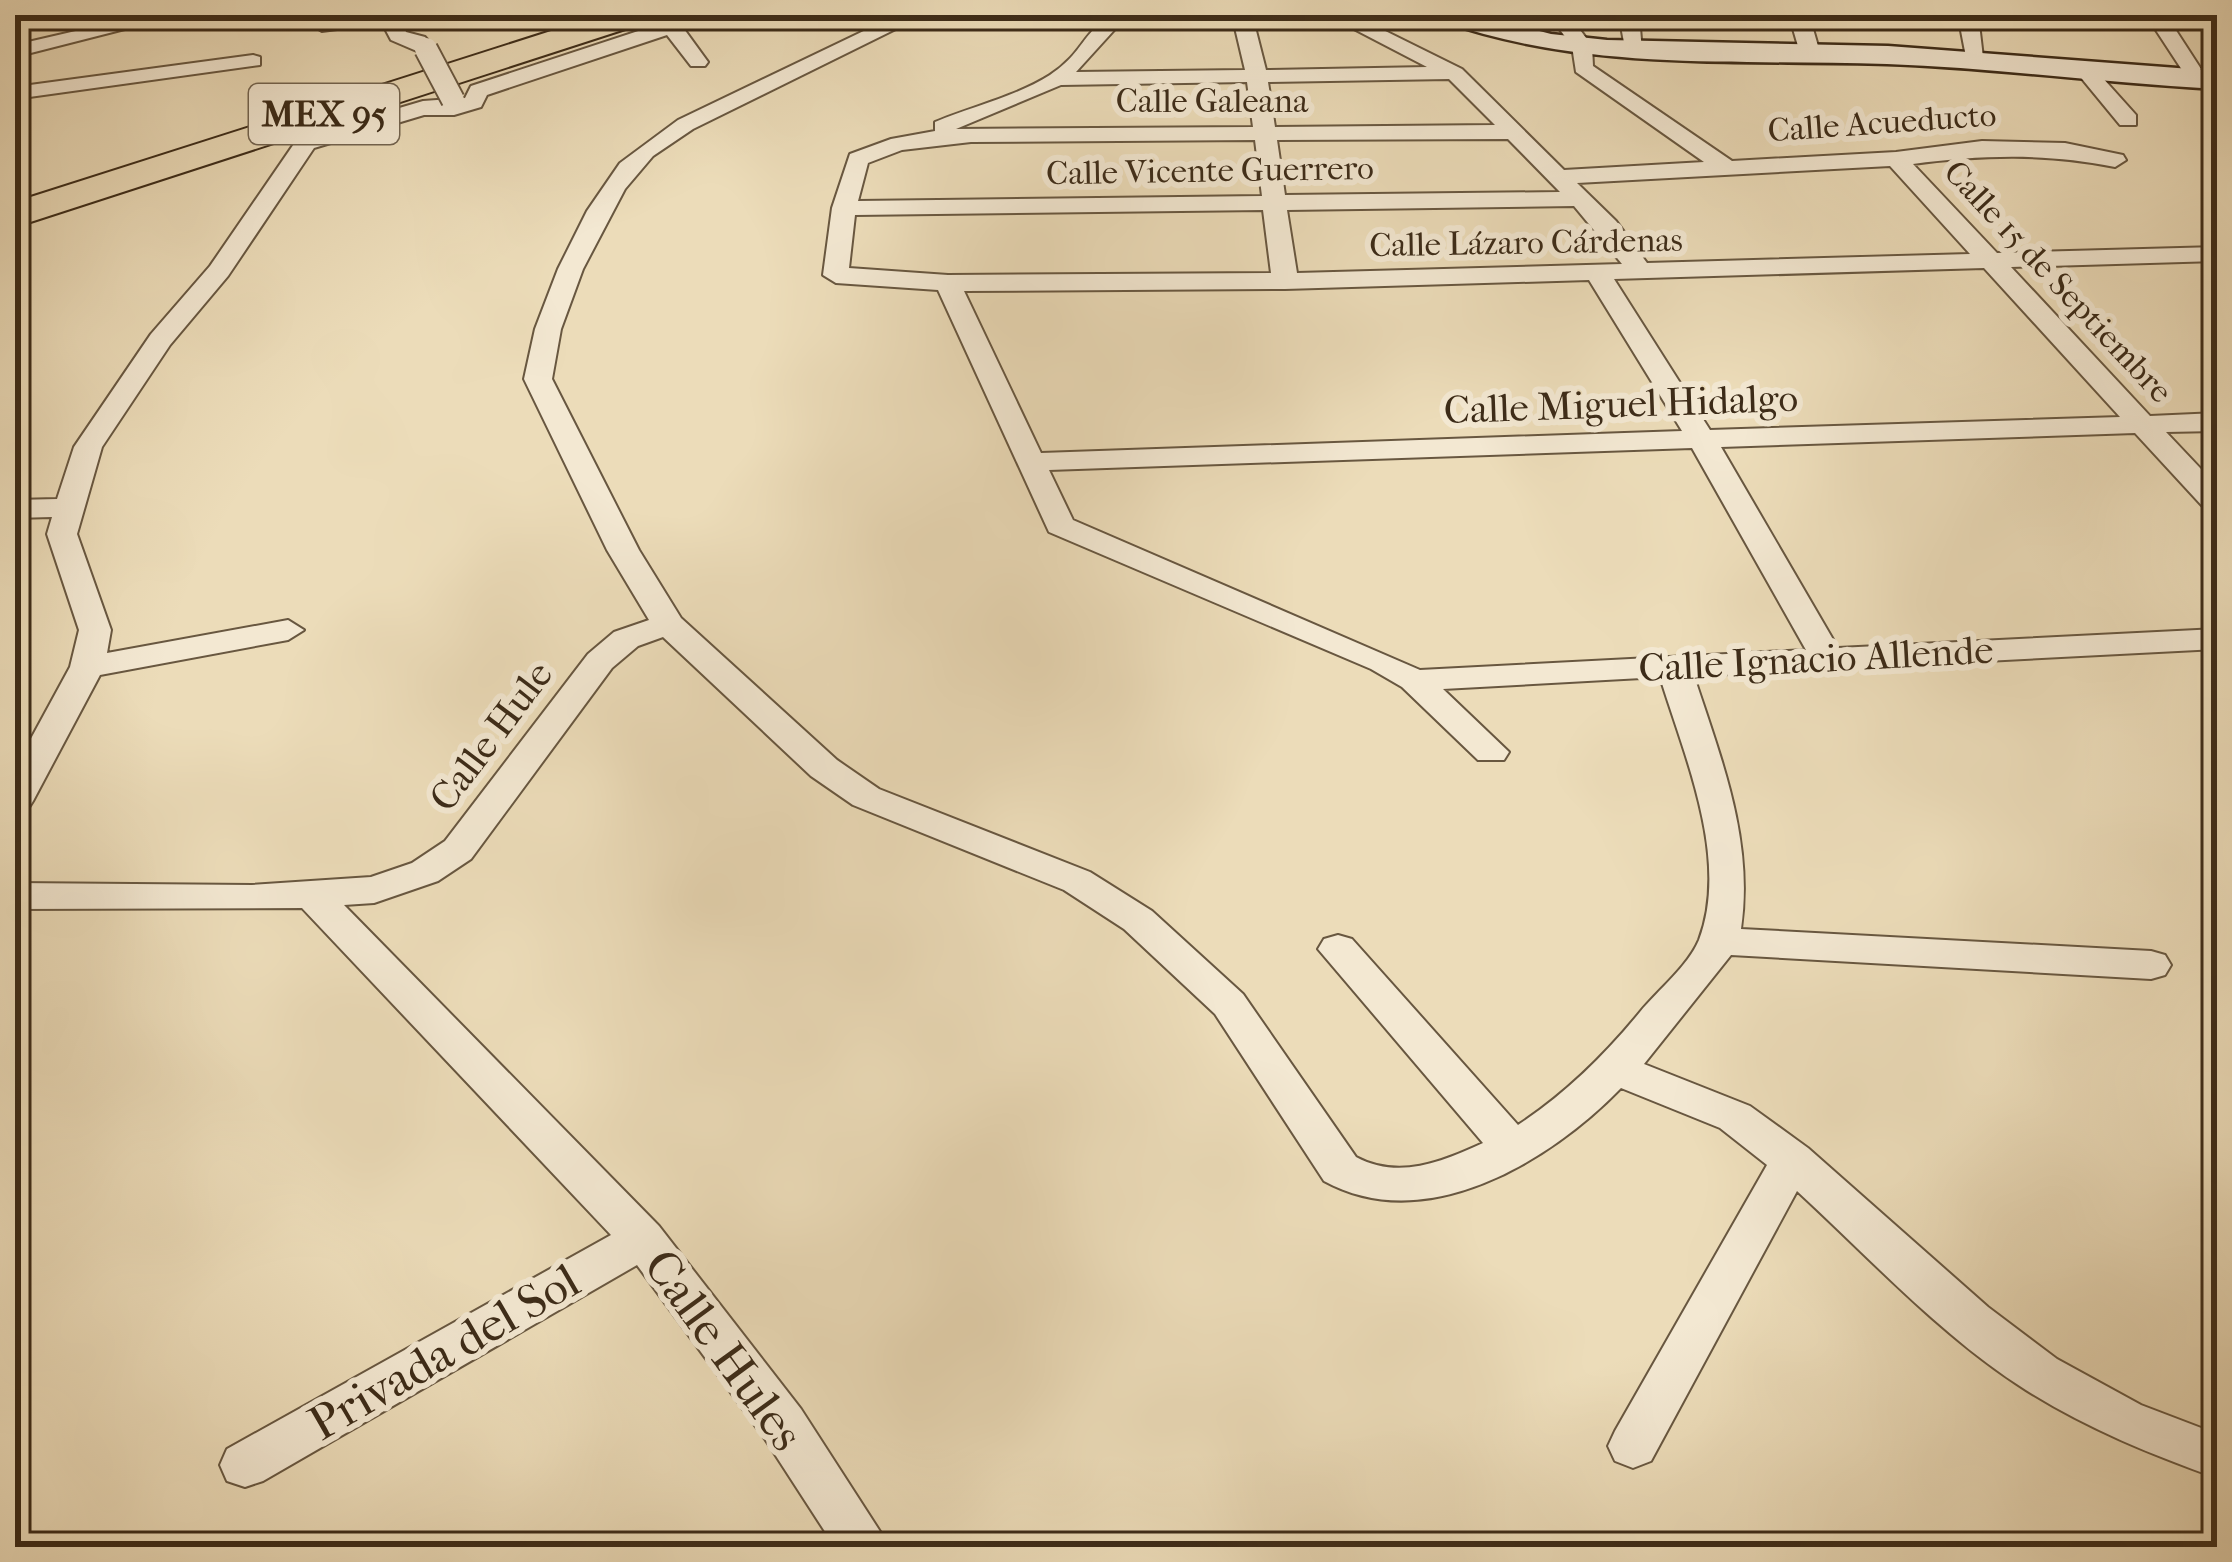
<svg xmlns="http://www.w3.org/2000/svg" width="2232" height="1562" viewBox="0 0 2232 1562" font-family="'IM FELL French Canon',serif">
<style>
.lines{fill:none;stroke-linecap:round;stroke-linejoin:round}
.minor-casing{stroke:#685740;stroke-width:4}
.secondary-casing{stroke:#3c2b18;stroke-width:5}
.trunk-casing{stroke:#3c2b18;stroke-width:4}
.minor{fill:#f3e8d2;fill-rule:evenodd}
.secondary{fill:#f3e8d2;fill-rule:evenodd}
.trunk{fill:#ecdcb9;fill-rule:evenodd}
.minor-bridge-casing{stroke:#685740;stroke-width:26;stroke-linecap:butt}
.minor-bridge{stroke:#f3e8d2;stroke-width:22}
.labels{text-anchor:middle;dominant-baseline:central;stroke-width:12;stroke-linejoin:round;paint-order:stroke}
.far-street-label{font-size:33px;fill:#3c2b18;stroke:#f3e8d2}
.shield{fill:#f3e8d2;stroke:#736450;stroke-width:3}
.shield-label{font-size:36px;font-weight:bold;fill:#3c2b18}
.street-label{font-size:39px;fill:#3c2b18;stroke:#f3e8d2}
.near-street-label{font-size:48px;fill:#3c2b18;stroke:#f3e8d2}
</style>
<rect width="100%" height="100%" fill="#ecdcb9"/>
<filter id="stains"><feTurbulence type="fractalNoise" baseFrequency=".00167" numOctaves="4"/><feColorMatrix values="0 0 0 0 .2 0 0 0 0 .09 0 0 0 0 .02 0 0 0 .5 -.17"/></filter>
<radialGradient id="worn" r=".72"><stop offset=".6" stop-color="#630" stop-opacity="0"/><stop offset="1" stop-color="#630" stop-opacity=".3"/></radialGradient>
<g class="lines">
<g class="minor-casing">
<path id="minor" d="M145,15L164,19L15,57V45Z
M352,15H399L406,32L425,37L436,49L426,55L391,40L382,23L322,31L312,25Z
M687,15H717L684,29L708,62L705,66H691L667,35L487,95L481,107L454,115H424L314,148L228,276L170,345L102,447L77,534L111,630L107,653L288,620L304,630L288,640L100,675L33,801L28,809L15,813V768L70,667L79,630L47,534L52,517L15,518V500L57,499L74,447L151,334L210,266L298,138L423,101L465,98L471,86Z
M897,15H924L693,129L653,156L625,189L583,269L561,329L552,379L639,550L681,618L837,760L879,789L1090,872L1152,911L1243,994L1356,1157C1399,1180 1441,1162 1483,1143L1318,949L1324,939L1338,935L1352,939L1518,1125C1565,1094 1604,1056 1640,1012C1658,990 1688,966 1699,940C1730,859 1684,755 1660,677L1443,689L1509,752L1504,760H1478L1402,687L1371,669L1049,532L938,290L836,283L823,275L832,208L850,154L891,139L935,131V122C971,107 1017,96 1050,75C1097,44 1077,15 1149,15L1116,28L1076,72L1245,70L1232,15H1252L1266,70L1427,67L1327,15H1353L1462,69L1564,170L1704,162L1576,72L1572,46L1549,15H1569L1592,46L1593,66L1732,161L1896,152L1982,141L2065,143L2123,155L2126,160L2115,167C2046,153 1982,155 1913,164L1997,253L2217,247V261L2011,267L2150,416L2217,413V431L2166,432L2217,486V513L2206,510L2135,433L1721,447L1838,648L2217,629V649L1694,676C1721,759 1754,840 1741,929L2151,951L2165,955L2171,965L2165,975L2151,979L1731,955L1644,1064L1750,1106L1808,1148L1988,1307L2057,1359L2141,1405L2217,1434V1478C2150,1454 2086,1428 2026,1390C1942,1337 1870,1258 1797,1191L1651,1461L1633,1468L1615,1461L1608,1446L1615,1431L1767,1165L1720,1128L1621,1088C1549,1162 1426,1237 1324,1181L1215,1014L1124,929L1064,890L853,805L811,776L663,637L638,646L612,668L471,859L438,881L374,903L344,905L659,1226L801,1409L890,1547H835L765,1439L637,1265L263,1481L245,1487L227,1481L220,1465L227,1449L611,1235L302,908L15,909V883L252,885L371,877L412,863L445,841L588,654L614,632L649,620L607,550L524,379L535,329L558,269L587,211L620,163L678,120ZM1449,79L1495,125L1275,127L1268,82ZM1247,82L1253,127L956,129L1061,85ZM1508,139L1560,192L1285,195L1277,140ZM1255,140L1262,196L858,201L868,163L902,150L971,142ZM1890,166L1970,254L1647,263L1616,221L1577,183ZM1574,206L1622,264L1297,273L1287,210ZM1263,210L1271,273L948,275L849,268L855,215ZM1984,268L2120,417L1710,430L1614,279ZM1589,280L1682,431L1041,453L964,291L1285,289ZM1692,448L1806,650L1420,670L1073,520L1049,470Z
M1619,15H1639L1642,52L1625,48Z
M1789,15H1809L1820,53L1817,57L1800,53Z
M1958,15H1978L1984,66L1967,62Z
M2146,15H2166L2201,69L2198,73H2184Z
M253,55L260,57V65L15,99V87Z
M2085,64L2092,66L2136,115V125H2120L2078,74V66Z"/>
</g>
<g class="secondary-casing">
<path id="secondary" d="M1438,15H1479L1551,34L1607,40L1888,46L2217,71V89C2107,83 1997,68 1887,64C1736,59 1587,72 1442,21Z"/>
</g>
<g class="trunk-casing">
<path id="trunk" d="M601,15H652L647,22L15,227V202Z"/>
</g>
<use href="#minor" class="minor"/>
<use href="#secondary" class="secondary"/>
<use href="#trunk" class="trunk"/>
<g class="minor-bridge-casing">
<path id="minor-bridge" d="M426,49L453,100"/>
</g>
<use href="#minor-bridge" class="minor-bridge"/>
</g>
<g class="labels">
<g class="far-street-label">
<text x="1212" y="101">Calle Galeana</text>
<text transform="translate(1882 123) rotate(-4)">Calle Acueducto</text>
<text transform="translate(1210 171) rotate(-1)">Calle Vicente Guerrero</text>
<text transform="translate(1526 243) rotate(-1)">Calle Lázaro Cárdenas</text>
<text transform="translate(2058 282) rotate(47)">Calle 15 de Septiembre</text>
</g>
<rect class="shield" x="249" y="84" width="150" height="60" rx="9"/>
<g class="shield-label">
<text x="324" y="114">MEX 95</text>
</g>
<g class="street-label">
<text transform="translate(1621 404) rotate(-2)">Calle Miguel Hidalgo</text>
<text transform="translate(1816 659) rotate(-3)">Calle Ignacio Allende</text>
<text transform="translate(491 736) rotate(-53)">Calle Hule</text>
</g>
<g class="near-street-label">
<text transform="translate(724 1350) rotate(54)">Calle Hules</text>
<text transform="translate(444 1352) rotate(-30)">Privada del Sol</text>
</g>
</g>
<rect width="2232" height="1562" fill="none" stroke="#ecdcb9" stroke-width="60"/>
<rect x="18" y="18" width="2196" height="1526" fill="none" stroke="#3c2b18" stroke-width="6"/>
<rect x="30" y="30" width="2172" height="1502" fill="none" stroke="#3c2b18" stroke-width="3"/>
<rect width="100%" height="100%" filter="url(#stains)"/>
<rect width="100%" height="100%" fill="url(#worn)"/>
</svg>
